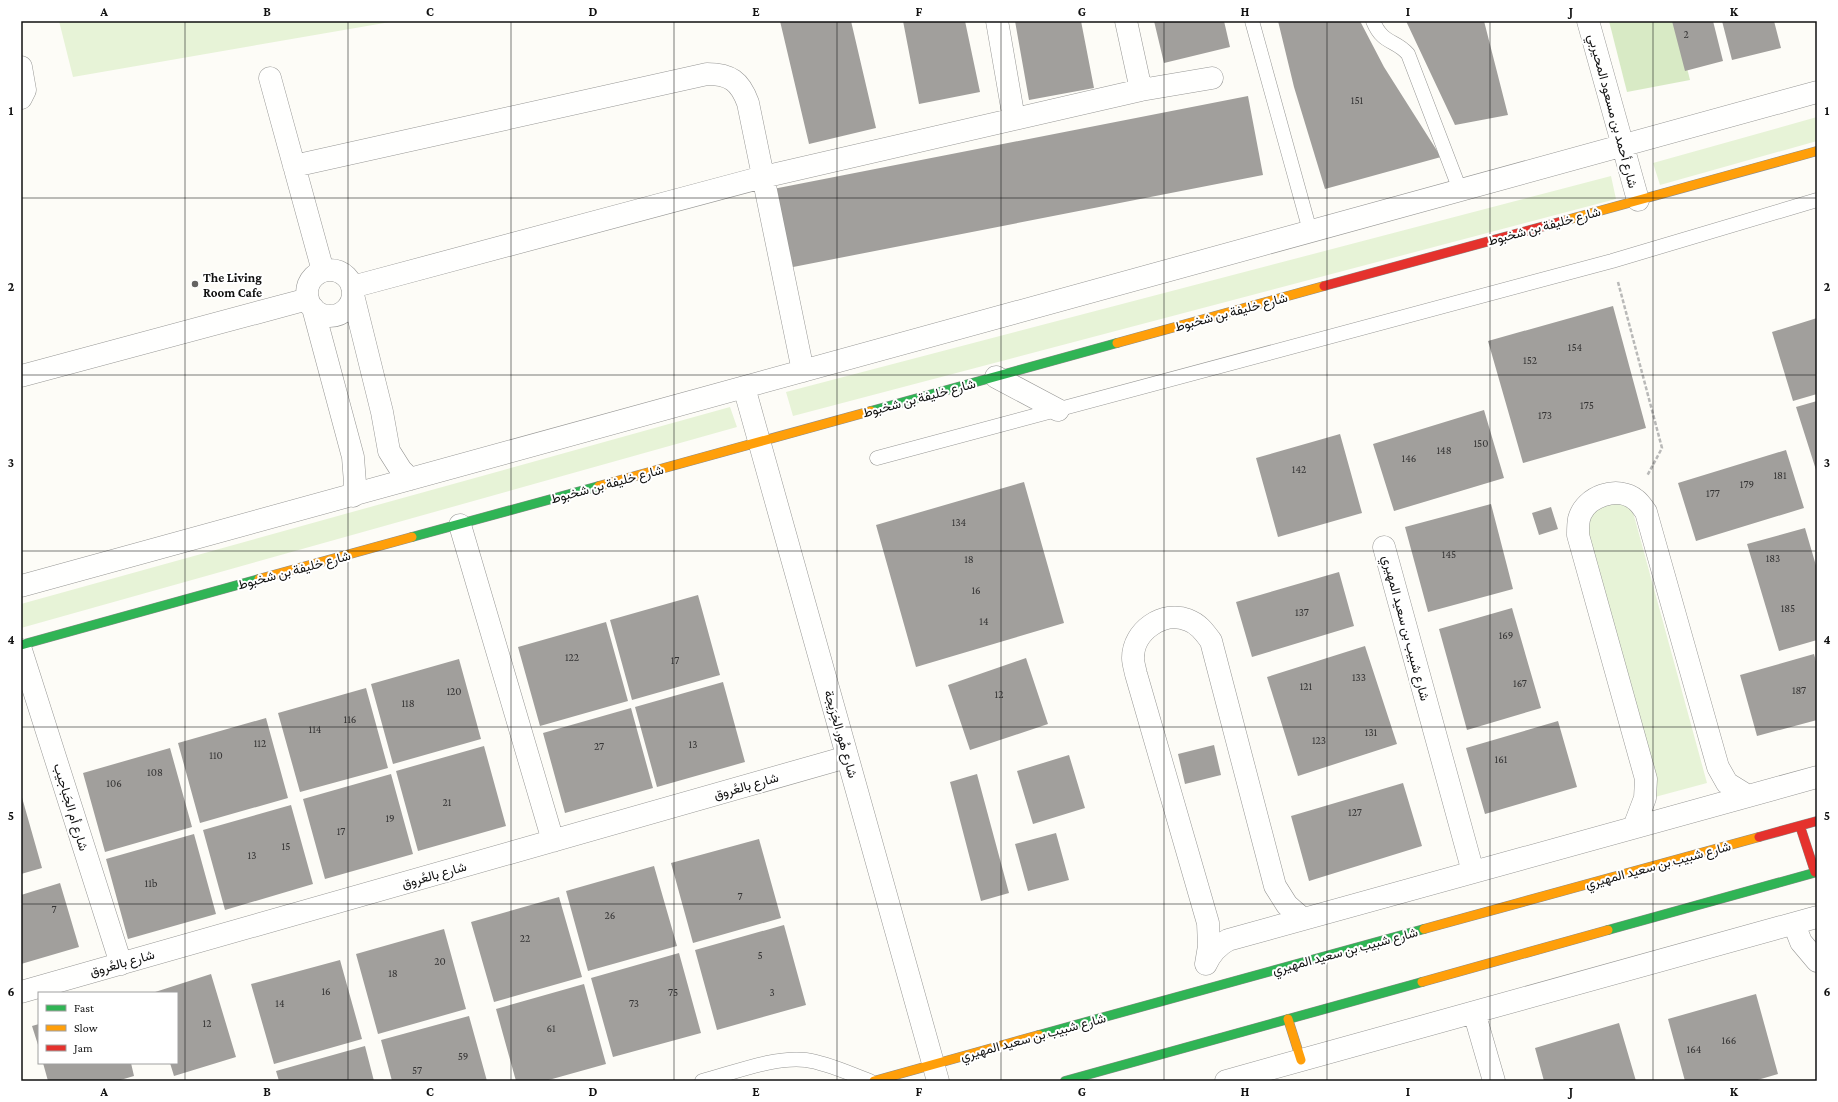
<svg xmlns="http://www.w3.org/2000/svg" width="1838" height="1102" viewBox="0 0 1838 1102" font-family="'Crimson Pro',Vazirmatn,serif">
<style>
.green{fill:#e7f3d7}
.forest{fill:#d8eac5}
.building{fill:#a19f9c}
.lines{fill:none;stroke-linecap:round;stroke-linejoin:round}
.lane-casing{stroke:#979795;stroke-width:15}
.street-casing{stroke:#979795;stroke-width:23}
.fast-casing{stroke:#8e8d8b;stroke-width:10}
.slow-casing{stroke:#8e8d8b;stroke-width:10}
.jam-casing{stroke:#8e8d8b;stroke-width:10}
.path{stroke:#b9b9b8;stroke-width:2.5;stroke-dasharray:4 2;stroke-linecap:butt}
.lane{stroke:#fffffe;stroke-width:14}
.street{stroke:#fffffe;stroke-width:22}
.fast{stroke:#30b455;stroke-width:9}
.slow{stroke:#ff9f0a;stroke-width:9}
.jam{stroke:#e5322d;stroke-width:9}
.grid{fill:none;stroke:#111;stroke-width:1;stroke-opacity:0.55}
.poi-dot{fill:#646362;stroke:#fff;stroke-width:1.5}
.labels{text-anchor:middle;dominant-baseline:central;stroke-width:4;stroke-linejoin:round;paint-order:stroke}
.number-label{font-size:11px;fill:#353434}
.street-label{font-size:13px;fill:#111;stroke:#fff}
.poi-label{font-size:13px;font-weight:bold;fill:#111;stroke:#fff;text-anchor:start}
.neatline{fill:none;stroke:#111;stroke-width:1.5}
.grid-label{font-size:13px;text-anchor:middle;font-weight:bold;fill:#111}
</style>
<rect width="100%" height="100%" fill="#fdfcf7"/>
<path class="green" d="M59,21H396L73,77Z
M1817,117V141L1660,185L1653,163Z
M1611,176L1616,199L793,416L786,392Z
M730,407L737,427L21,628V604Z
M1630,501L1707,783L1655,797L1576,523L1602,503Z"/>
<path class="forest" d="M1609,21H1675L1690,80L1627,92Z"/>
<path class="building" d="M780,21H851L876,128L809,144Z
M903,21H965L980,92L919,104Z
M1015,21H1081L1094,88L1029,100Z
M1154,21H1224L1230,47L1164,63Z
M1278,21H1360L1384,67L1441,157L1325,189L1294,87Z
M1406,21H1484L1508,115L1455,125Z
M1672,21H1713L1723,61L1685,71Z
M1722,21H1774L1781,48L1732,60Z
M1248,96L1263,175L788,268L773,189Z
M1613,306L1646,428L1523,463L1488,341Z
M1817,318V394L1793,401L1772,332Z
M1817,401V473L1796,407Z
M1484,410L1504,478L1394,511L1373,444Z
M1340,434L1362,513L1278,537L1256,458Z
M1786,450L1804,508L1696,541L1678,483Z
M1024,482L1064,623L916,667L876,525Z
M1491,504L1513,589L1428,612L1405,527Z
M1551,507L1558,529L1539,535L1532,513Z
M1805,528L1817,569V640L1779,651L1747,544Z
M1339,572L1354,626L1252,657L1236,602Z
M698,595L720,675L632,700L610,620Z
M1512,608L1541,708L1467,730L1439,629Z
M606,622L628,701L540,726L518,647Z
M1365,646L1397,744L1298,776L1267,677Z
M1814,654L1817,665V720L1757,736L1740,675Z
M1026,658L1048,724L970,750L948,685Z
M459,659L481,739L393,764L371,684Z
M723,682L745,762L657,787L635,707Z
M366,688L388,768L300,792L278,713Z
M631,708L653,788L565,813L543,733Z
M266,718L288,798L200,823L178,743Z
M1558,721L1577,787L1485,814L1466,748Z
M1214,745L1221,775L1185,784L1178,754Z
M484,746L506,826L418,851L396,771Z
M170,748L192,827L105,852L83,773Z
M1069,755L1085,808L1033,824L1017,771Z
M391,774L413,854L325,879L303,799Z
M977,774L1009,893L981,901L950,782Z
M1403,783L1422,846L1309,881L1291,816Z
M21,794L42,868L21,874Z
M291,805L313,884L225,910L203,830Z
M1056,833L1069,880L1028,891L1015,844Z
M194,834L216,914L128,939L106,859Z
M759,839L781,918L693,943L671,863Z
M654,866L677,946L588,971L566,891Z
M60,883L79,947L21,964V895Z
M559,897L582,977L494,1002L471,922Z
M784,925L806,1005L717,1030L695,950Z
M444,929L466,1009L378,1034L356,954Z
M679,953L701,1033L613,1057L591,978Z
M340,960L362,1039L274,1064L251,984Z
M211,974L236,1057L174,1076L170,1063H177V993H152Z
M584,984L606,1064L545,1081H516L496,1009Z
M1756,994L1778,1074L1754,1081H1685L1668,1019Z
M469,1016L487,1081H392L381,1040Z
M1619,1023L1636,1081H1544L1535,1048Z
M39,1024V1048L32,1026Z
M365,1046L374,1081H279L276,1071Z
M43,1063H131L134,1076L117,1081H48Z"/>
<g class="lines">
<g class="lane-casing">
<path id="lane" d="M1252,21L1310,231
M1373,21C1383,45 1395,39 1408,54L1460,190
M877,458L1612,261L1817,200
M702,1081C733,1073 775,1056 806,1060C828,1063 850,1074 870,1081"/>
</g>
<g class="street-casing">
<path id="street" d="M997,21L1014,119
M1126,21L1141,90
M1588,21L1638,200
M21,67L25,90L21,98
M270,78L323,271
M294,166L707,74C730,74 740,81 748,103L803,371
M307 293a23 23 0 1 1 46 0a23 23 0 1 1-46 0Z
M352,287L763,177L1141,90L1212,78
M353,295L382,412L389,451L401,470L410,479
M313,308L353,457L355,483L353,496
M21,376L308,299
M996,377L1058,410
M744,387L938,1081
M460,525L553,841
M1384,547L1473,872
M21,586L1817,92
M21,650L121,964
M1634,827L1645,798L1646,779L1578,535C1578,530 1578,524 1579,519C1585,496 1618,485 1636,500C1640,503 1643,508 1646,512L1718,767L1727,783L1748,796
M1794,924L1801,942L1817,961
M1206,964L1209,946L1208,923L1136,674C1135,669 1133,663 1133,658C1133,631 1163,610 1188,620C1199,624 1205,633 1211,641L1275,886L1287,905L1303,919
M1206,964C1211,953 1217,946 1228,940L1817,777
M21,992L847,757
M1474,1012L1494,1081
M1226,1081L1817,917"/>
</g>
<g class="fast-casing">
<path id="fast" d="M871,411L1117,343
M412,537L599,486
M21,645L259,579
M1608,930L1817,872
M1039,1035L1424,929
M1065,1081L1422,982"/>
</g>
<g class="slow-casing">
<path id="slow" d="M1563,221L1817,151
M1117,343L1324,286
M599,486L871,411
M259,579L412,537
M1424,929L1759,837
M1422,982L1608,930
M1288,1019L1301,1060
M874,1081L1039,1035"/>
</g>
<g class="jam-casing">
<path id="jam" d="M1324,286L1563,221
M1800,826L1815,872
M1759,837L1817,821"/>
</g>
<path class="path" d="M1618,282L1662,448L1647,476"/>
<use href="#lane" class="lane"/>
<use href="#street" class="street"/>
<use href="#fast" class="fast"/>
<use href="#slow" class="slow"/>
<use href="#jam" class="jam"/>
</g>
<path class="grid" d="M185,21V1081M348,21V1081M511,21V1081M674,21V1081M837,21V1081M1001,21V1081M1164,21V1081M1327,21V1081M1490,21V1081M1653,21V1081M21,198H1817M21,375H1817M21,551H1817M21,727H1817M21,904H1817"/>
<circle class="poi-dot" cx="195" cy="284" r="4"/>
<g class="labels">
<g class="number-label">
<text x="1686" y="34">2</text>
<text x="1357" y="100">151</text>
<text x="1575" y="347">154</text>
<text x="1530" y="360">152</text>
<text x="1587" y="405">175</text>
<text x="1545" y="415">173</text>
<text x="1481" y="443">150</text>
<text x="1444" y="450">148</text>
<text x="1409" y="458">146</text>
<text x="1299" y="469">142</text>
<text x="1780" y="475">181</text>
<text x="1747" y="484">179</text>
<text x="1713" y="493">177</text>
<text x="959" y="522">134</text>
<text x="1449" y="554">145</text>
<text x="1773" y="558">183</text>
<text x="969" y="559">18</text>
<text x="976" y="590">16</text>
<text x="1788" y="608">185</text>
<text x="1302" y="612">137</text>
<text x="984" y="621">14</text>
<text x="1506" y="635">169</text>
<text x="572" y="657">122</text>
<text x="675" y="660">17</text>
<text x="1359" y="677">133</text>
<text x="1520" y="683">167</text>
<text x="1306" y="686">121</text>
<text x="1799" y="690">187</text>
<text x="454" y="691">120</text>
<text x="999" y="694">12</text>
<text x="408" y="703">118</text>
<text x="350" y="719">116</text>
<text x="315" y="729">114</text>
<text x="1371" y="732">131</text>
<text x="1319" y="740">123</text>
<text x="260" y="743">112</text>
<text x="693" y="744">13</text>
<text x="599" y="746">27</text>
<text x="216" y="755">110</text>
<text x="1501" y="759">161</text>
<text x="155" y="772">108</text>
<text x="114" y="783">106</text>
<text x="447" y="802">21</text>
<text x="1355" y="812">127</text>
<text x="390" y="818">19</text>
<text x="341" y="831">17</text>
<text x="286" y="846">15</text>
<text x="252" y="855">13</text>
<text x="151" y="883">11b</text>
<text x="740" y="896">7</text>
<text x="54" y="909">7</text>
<text x="610" y="915">26</text>
<text x="525" y="938">22</text>
<text x="760" y="955">5</text>
<text x="440" y="961">20</text>
<text x="393" y="973">18</text>
<text x="326" y="991">16</text>
<text x="673" y="992">75</text>
<text x="772" y="992">3</text>
<text x="280" y="1003">14</text>
<text x="634" y="1003">73</text>
<text x="207" y="1023">12</text>
<text x="551" y="1028">61</text>
<text x="1729" y="1040">166</text>
<text x="1694" y="1049">164</text>
<text x="463" y="1056">59</text>
<text x="417" y="1070">57</text>
</g>
<g class="street-label">
<text transform="translate(1613 111) rotate(75)">شارع أحمد بن مسعود المحيربي</text>
<text transform="translate(1544 226) rotate(-15)">شارع خليفة بن شخبوط</text>
<text transform="translate(1231 312) rotate(-15)">شارع خليفة بن شخبوط</text>
<text transform="translate(919 398) rotate(-15)">شارع خليفة بن شخبوط</text>
<text transform="translate(607 484) rotate(-15)">شارع خليفة بن شخبوط</text>
<text transform="translate(294 570) rotate(-15)">شارع خليفة بن شخبوط</text>
<text transform="translate(1406 628) rotate(75)">شارع شبيب بن سعيد المهيري</text>
<text transform="translate(841 734) rotate(74)">شارع هُور الخِرَيجة</text>
<text transform="translate(746 786) rotate(-16)">شارع بالعُروق</text>
<text transform="translate(71 807) rotate(73)">شارع أم الجَباجيب</text>
<text transform="translate(1658 865) rotate(-15)">شارع شبيب بن سعيد المهيري</text>
<text transform="translate(434 875) rotate(-16)">شارع بالعُروق</text>
<text transform="translate(1345 951) rotate(-15)">شارع شبيب بن سعيد المهيري</text>
<text transform="translate(122 963) rotate(-16)">شارع بالعُروق</text>
<text transform="translate(1033 1037) rotate(-15)">شارع شبيب بن سعيد المهيري</text>
</g>
<g class="poi-label">
<text x="203" y="277">The Living<tspan x="203" dy="15">Room Cafe</tspan></text>
</g>
</g>
<rect width="1838" height="1102" fill="none" stroke="#ffffff" stroke-width="44"/>
<rect x="38" y="992" width="140" height="72" fill="#ffffff" stroke="#a0a0a0"/>
<rect x="46" y="1005" width="20" height="6" fill="#30b455" stroke="#a0a0a0"/>
<text x="74" y="1012" font-size="12" fill="#111111">Fast</text>
<rect x="46" y="1025" width="20" height="6" fill="#ff9f0a" stroke="#a0a0a0"/>
<text x="74" y="1032" font-size="12" fill="#111111">Slow</text>
<rect x="46" y="1045" width="20" height="6" fill="#e5322d" stroke="#a0a0a0"/>
<text x="74" y="1052" font-size="12" fill="#111111">Jam</text>
<rect x="22" y="22" width="1794" height="1058" class="neatline"/>
<g class="grid-label">
<text x="104" y="16">A</text>
<text x="267" y="16">B</text>
<text x="430" y="16">C</text>
<text x="593" y="16">D</text>
<text x="756" y="16">E</text>
<text x="919" y="16">F</text>
<text x="1082" y="16">G</text>
<text x="1245" y="16">H</text>
<text x="1408" y="16">I</text>
<text x="1571" y="16">J</text>
<text x="1734" y="16">K</text>
<text x="11" y="115">1</text>
<text x="1827" y="115">1</text>
<text x="11" y="291">2</text>
<text x="1827" y="291">2</text>
<text x="11" y="467">3</text>
<text x="1827" y="467">3</text>
<text x="11" y="644">4</text>
<text x="1827" y="644">4</text>
<text x="11" y="820">5</text>
<text x="1827" y="820">5</text>
<text x="11" y="996">6</text>
<text x="1827" y="996">6</text>
<text x="104" y="1096">A</text>
<text x="267" y="1096">B</text>
<text x="430" y="1096">C</text>
<text x="593" y="1096">D</text>
<text x="756" y="1096">E</text>
<text x="919" y="1096">F</text>
<text x="1082" y="1096">G</text>
<text x="1245" y="1096">H</text>
<text x="1408" y="1096">I</text>
<text x="1571" y="1096">J</text>
<text x="1734" y="1096">K</text>
</g>
</svg>
